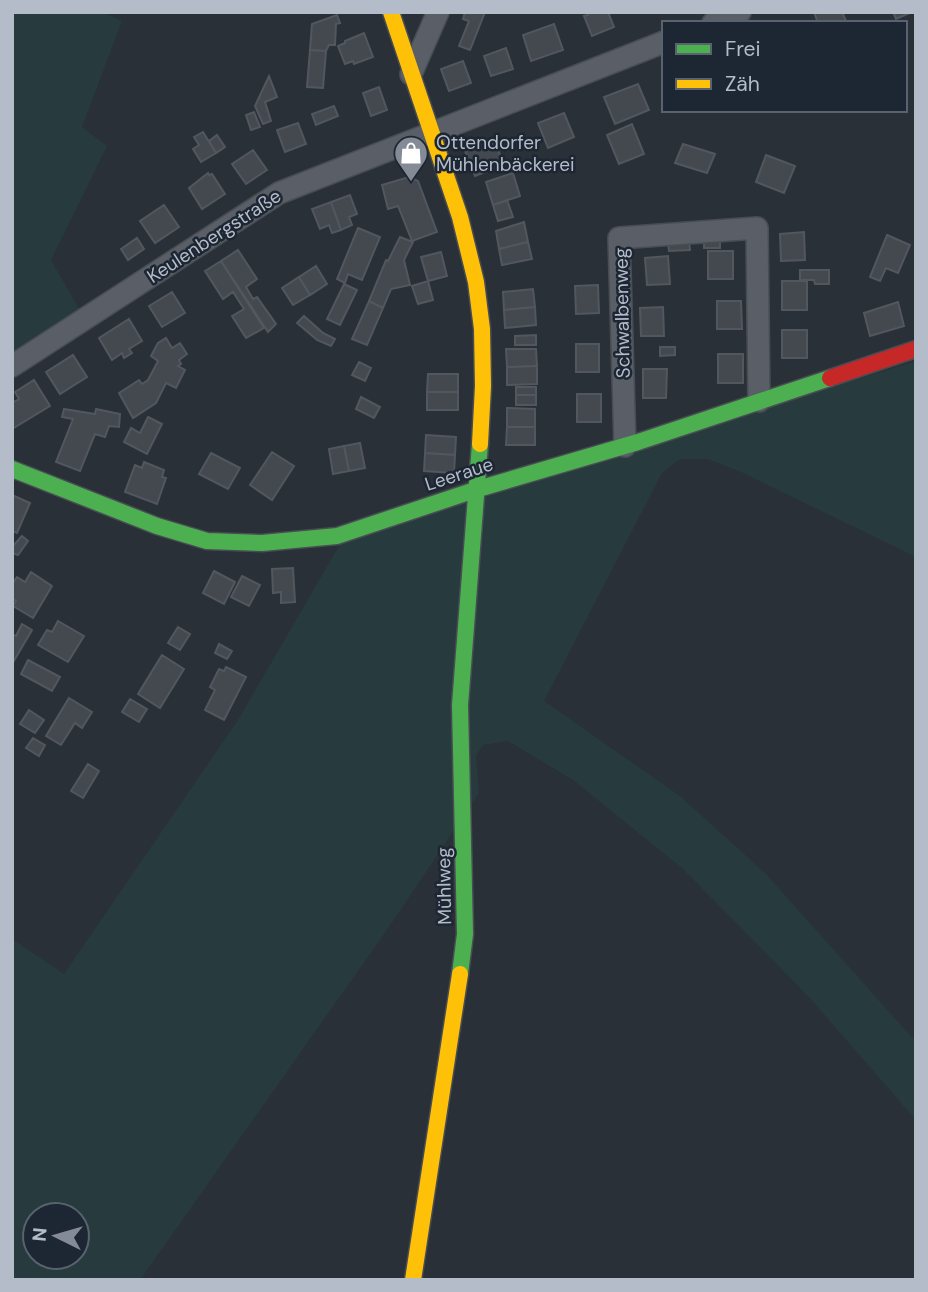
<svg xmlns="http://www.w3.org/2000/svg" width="928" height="1292" viewBox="0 0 928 1292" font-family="'DM Sans',sans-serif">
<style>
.green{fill:#273a3e;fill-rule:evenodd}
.building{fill:#444950;stroke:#52575f;stroke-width:2}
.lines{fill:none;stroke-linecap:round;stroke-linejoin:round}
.street-casing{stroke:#484c53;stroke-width:24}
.fast-casing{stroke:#484c53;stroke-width:19}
.slow-casing{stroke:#484c53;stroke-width:19}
.jam-casing{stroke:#484c53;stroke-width:19}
.street{stroke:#5a5e66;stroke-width:21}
.fast{stroke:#4caf50;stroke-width:16}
.slow{stroke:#ffc107;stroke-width:16}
.jam{stroke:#c62828;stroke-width:16}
.labels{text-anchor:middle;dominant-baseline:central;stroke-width:5;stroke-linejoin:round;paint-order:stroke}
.poi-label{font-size:19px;fill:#b4bcc9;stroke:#1d2633;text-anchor:start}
.street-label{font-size:19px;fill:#b4bcc9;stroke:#1d2633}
</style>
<rect width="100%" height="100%" fill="#2a3038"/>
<path class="green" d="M12,12H102L122,21L82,127L107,146L51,260L79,309L12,353Z
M916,361V557L743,473L708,459H680L662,473L544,701L680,796L767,875L916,1042V1120L808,996L682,868L573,780L508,741L483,745L476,756L479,793L391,924L140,1280H12V939L64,974L238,720L343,539ZM35,1215H77V1257H35Z"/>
<path class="building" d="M465,12H485L470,50L459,46L469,21L463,19Z
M587,12H608L614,27L592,36L584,16L588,15Z
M814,12H842L847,23H818Z
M893,12H912L896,19Z
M337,15L340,23L336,24L335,45H329L326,51L310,50L312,24Z
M554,24L563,50L531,61L523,35Z
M364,33L373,57L354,64L353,61L345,64L338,46L345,43V41Z
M506,48L513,69L491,76L484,56Z
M310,50L326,51L323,88L307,87Z
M463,61L471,83L449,91L441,69Z
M269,76L277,97L265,102L271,121L263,124L255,106Z
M638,84L649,110L615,124L604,97Z
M379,87L387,110L371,116L363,93Z
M334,106L338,116L316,125L312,114Z
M254,112L260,127L251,130L246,115Z
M564,113L574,137L548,148L538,123Z
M298,123L306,144L285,152L277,130Z
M632,124L644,154L619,164L607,135Z
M203,132L216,153L201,162L193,149L199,145L194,137Z
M217,135L225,147L216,153L209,141Z
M494,140L504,165L475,176L465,151Z
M683,144L715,154L707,173L675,163Z
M253,150L267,170L246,184L232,164Z
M766,155L795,166L784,193L756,182Z
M208,173L209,175L212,174L225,194L202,209L189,188Z
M513,173L520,196L493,205L486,182Z
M409,177L418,181L437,232L412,241L398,206L388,209L382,185Z
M350,195L357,214L349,217L352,225L341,230L331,202Z
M507,200L513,217L498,221L493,205Z
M331,202L341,230L332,233L329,225L320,229L312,209Z
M164,205L179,227L155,243L140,221Z
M524,222L528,242L499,249L496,231Z
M358,228L380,237L362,280L348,274L345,283L337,279Z
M804,232L805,260L781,261L780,234Z
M887,235L910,245L898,273L886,268L880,281L870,277Z
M400,237L413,242L404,260L410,285L391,289L383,308L369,301L386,260L388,261Z
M137,238L144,249L128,260L121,249Z
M689,241L690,250L669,251L668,243Z
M704,241H720V248H704Z
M528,242L532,259L502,265L499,249Z
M238,250L257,279L246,287L253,299L257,297L276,324L268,332L221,261Z
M708,251H733V279H708Z
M441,252L447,276L428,281L421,257Z
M668,256L670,284L647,285L645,258Z
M221,261L264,328L246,338L232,316L244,309L233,292L223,299L205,271Z
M316,266L327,284L310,295L299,277Z
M800,270H829V284H815L814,280H800Z
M299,277L310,295L293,305L282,288Z
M428,281L433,300L418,304L412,286Z
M782,281H807V310H782Z
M344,284L357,290L340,325L327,319Z
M598,285L599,313L576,314L575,286Z
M533,289L535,307L504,310L503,292Z
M172,292L185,313L162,327L149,306Z
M369,301L383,308L367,345L352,339Z
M717,301H741L742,329H717Z
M898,302L904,326L870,336L864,313Z
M535,307L536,325L505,328L504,310Z
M663,307L664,336H641L640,308Z
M304,316L323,333L335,339L331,346L317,340L297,323Z
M129,319L142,341L129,349L132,353L124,358L122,353L112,360L99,338Z
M782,330H807V358H782Z
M536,335V345H515V336Z
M166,338L172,348L180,343L187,354L179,360L181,364L178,366L185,370L176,388L166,383L156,403L133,418L119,393L139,380L142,384L148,380L158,361L151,356L158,343Z
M576,344H599V372H576Z
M660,347H675V355L660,356Z
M506,349H536L537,366L507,367Z
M718,354H743V383H718Z
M73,355L87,377L60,394L46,372Z
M359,362L371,368L365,381L352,375Z
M537,366V384L507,385V367Z
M643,369H667L666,398H643Z
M428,374H458V392H427Z
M34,380L50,406L12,429V403L19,399L15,392Z
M516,387H536V395H516Z
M427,392H458V410H427Z
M577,394H601V422H577Z
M516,395H536V405H516Z
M361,397L380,407L374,418L356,409Z
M507,408L535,409V427H507Z
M64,409L95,414L96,409L120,414L119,427L109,426L105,437L95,434L80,471L56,462L73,419L62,417Z
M148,417L162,424L147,454L124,442L131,428L140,433Z
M507,427H535V445H506Z
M426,435L456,437L455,455L425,453Z
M360,443L365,468L349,471L344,446Z
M344,446L349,471L333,474L329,449Z
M272,452L294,466L272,500L250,485Z
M211,453L240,468L228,489L199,474Z
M425,453L455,455L454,473L424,471Z
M144,462L164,470L162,477L166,478L157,504L125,492L135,465L142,468Z
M12,495L30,503L17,533L12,531Z
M22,536L28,541L18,555L12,553V547Z
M293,568L295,602L281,603V592L273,593L272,569Z
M214,571L235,582L224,604L203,593Z
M31,572L52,586L33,618L13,606L16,601L12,598V584L17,577L25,582Z
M242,576L260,585L249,606L231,597Z
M58,621L84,636L68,662L38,645L47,630L52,632Z
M22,624L32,630L12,664V634L16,636Z
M178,627L190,634L180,650L168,643Z
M219,644L232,651L227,659L215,653Z
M162,655L184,669L160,708L138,694Z
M28,660L60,677L52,691L21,674Z
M226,667L246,677L224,720L205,710L215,690L210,687L219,669L224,671Z
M69,698L92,712L82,728L75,723L61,745L46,736Z
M130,699L147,709L139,722L122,712Z
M29,710L44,720L35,733L20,724Z
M33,738L45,745L39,756L26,748Z
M88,764L99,771L83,798L71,791Z"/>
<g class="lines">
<g class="street-casing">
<path id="street" d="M713,23L740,12
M411,74L438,12
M12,366L279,193L664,42
M625,446L619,238L757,228L759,401"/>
</g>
<g class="fast-casing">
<path id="fast" d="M12,469L157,526L207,541L262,543L337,536L478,489L638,442L830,378
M460,974L465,934L460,705L480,444"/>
</g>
<g class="slow-casing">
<path id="slow" d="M391,12L460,217L476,282L482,329L483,386L480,444
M413,1280L460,974"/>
</g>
<g class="jam-casing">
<path id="jam" d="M830,378L916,349"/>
</g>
<use href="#street" class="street"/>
<use href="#fast" class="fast"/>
<use href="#slow" class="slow"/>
<use href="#jam" class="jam"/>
</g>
<defs>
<g id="shop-pin" transform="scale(1.75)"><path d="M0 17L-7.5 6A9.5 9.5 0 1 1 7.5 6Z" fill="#848b96" stroke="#1d2633"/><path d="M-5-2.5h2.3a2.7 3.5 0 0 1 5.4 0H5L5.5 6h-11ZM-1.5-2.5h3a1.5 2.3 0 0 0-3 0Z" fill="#fff"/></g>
</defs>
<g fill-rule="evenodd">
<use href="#shop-pin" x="411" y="153"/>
</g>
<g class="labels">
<g class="poi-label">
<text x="436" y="142">Ottendorfer<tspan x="436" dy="22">Mühlenbäckerei</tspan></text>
</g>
<g class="street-label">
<text transform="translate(214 236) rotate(-33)">Keulenbergstraße</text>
<text transform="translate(622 313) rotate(-91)">Schwalbenweg</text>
<text transform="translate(459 474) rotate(-18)">Leeraue</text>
<text transform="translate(444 886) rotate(-91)">Mühlweg</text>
</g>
</g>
<rect width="928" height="1292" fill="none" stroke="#b4bcc9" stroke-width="28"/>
<rect x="662" y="21" width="245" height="91" fill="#1d2633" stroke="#59626f" stroke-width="2"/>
<rect x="676" y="44" width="35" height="10" fill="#4caf50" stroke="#59626f" stroke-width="2"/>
<text x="725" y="56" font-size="21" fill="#b4bcc9">Frei</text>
<rect x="676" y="79" width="35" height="10" fill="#ffc107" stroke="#59626f" stroke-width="2"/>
<text x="725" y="91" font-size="21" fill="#b4bcc9">Zäh</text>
<g transform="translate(56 1236) rotate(275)"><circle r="33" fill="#1d2633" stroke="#59626f" stroke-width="2"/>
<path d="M0-5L12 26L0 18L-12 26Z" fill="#848b96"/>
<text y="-10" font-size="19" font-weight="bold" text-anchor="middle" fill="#b4bcc9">N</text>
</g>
</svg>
